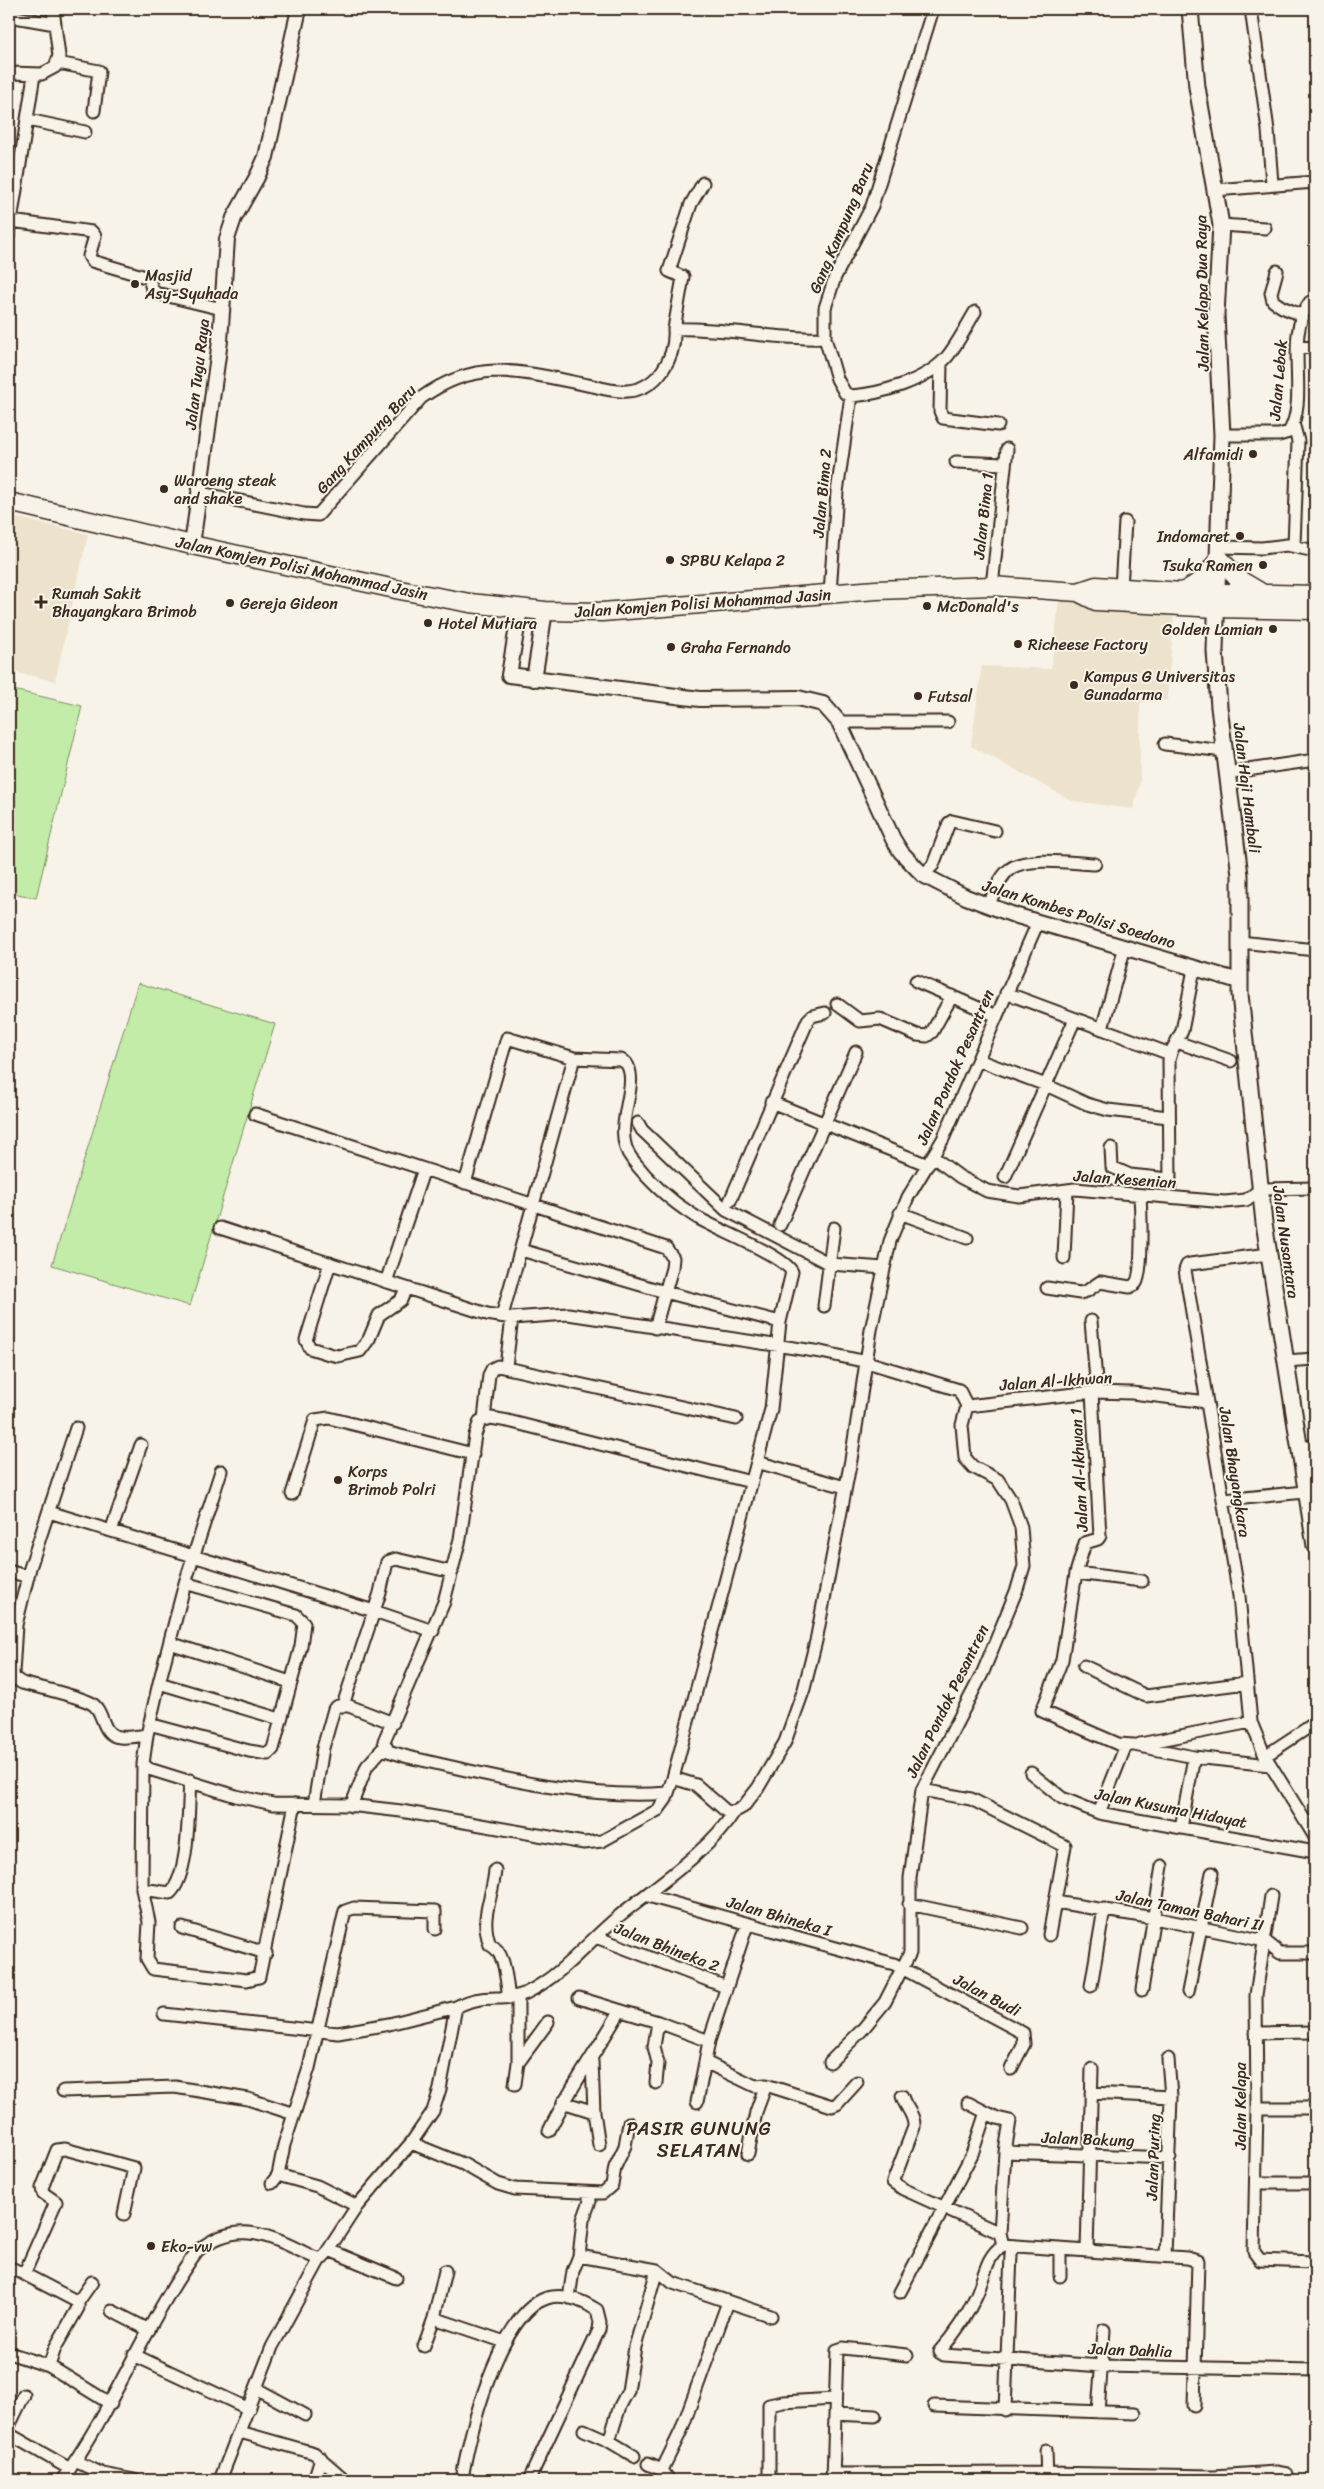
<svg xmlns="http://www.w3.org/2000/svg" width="1324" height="2489" viewBox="0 0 1324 2489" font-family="Sriracha,sans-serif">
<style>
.built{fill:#ede2cc}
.green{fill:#c3eca8;stroke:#7f8b63}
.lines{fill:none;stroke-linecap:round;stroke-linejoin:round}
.minor-casing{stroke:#3b2a1e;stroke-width:15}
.tertiary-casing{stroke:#3b2a1e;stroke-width:18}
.secondary-casing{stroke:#3b2a1e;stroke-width:19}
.primary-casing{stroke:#3b2a1e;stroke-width:21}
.minor{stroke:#f7f3e8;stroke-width:11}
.tertiary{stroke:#f7f3e8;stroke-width:14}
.secondary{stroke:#f7f3e8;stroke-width:15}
.primary{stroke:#f7f3e8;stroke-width:18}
.poi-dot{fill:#3b2a1e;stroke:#f7f3e8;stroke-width:2}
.labels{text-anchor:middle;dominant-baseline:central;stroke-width:4;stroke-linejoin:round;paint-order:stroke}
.street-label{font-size:16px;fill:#3b2a1e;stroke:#f7f3e8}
.poi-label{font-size:16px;fill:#3b2a1e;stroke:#f7f3e8;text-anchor:start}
.quarter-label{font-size:19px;letter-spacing:1px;fill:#3b2a1e;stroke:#f7f3e8}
</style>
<rect width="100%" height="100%" fill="#f7f3e8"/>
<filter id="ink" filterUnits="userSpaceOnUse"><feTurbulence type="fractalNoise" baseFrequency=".02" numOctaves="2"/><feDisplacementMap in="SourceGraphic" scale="10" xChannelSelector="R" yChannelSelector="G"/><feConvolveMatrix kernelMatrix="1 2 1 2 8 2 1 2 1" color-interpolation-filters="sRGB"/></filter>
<g filter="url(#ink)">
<path class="built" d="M9,516L88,534L55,681L9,671Z
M1060,592L1175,603L1167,700L1140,703V782L1133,809L1073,801L971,746L982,666L1051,669Z"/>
<path class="green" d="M9,689L82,706L36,898L9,892Z
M138,983L275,1024L190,1306L52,1265Z"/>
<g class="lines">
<g class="minor-casing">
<path id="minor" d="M933,9L872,206L835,277L825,308V338L837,379L845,393L851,396C881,394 925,381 946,358C957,345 966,327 975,312
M1251,9L1268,130L1272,184
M9,16L55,24
M58,63L99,71L94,111
M9,73L42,74L55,67L59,56L53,9
M28,120L85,132
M1215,190L1315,182
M11,221L92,232L95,236L89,256L92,261L149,278L152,289L156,293L222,309
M1221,225L1265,228
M9,234L34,75
M1277,271L1271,293L1273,301L1282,307L1301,315
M674,329L683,277L669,271L691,204L703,183
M1298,347L1315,348
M941,363L940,411L943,418L998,425
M1293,423L1298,441L1294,545
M1222,435H1279L1289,432C1310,397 1283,337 1310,302L1315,301
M956,462L1005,464
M200,493L304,514L318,515L421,398C443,382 469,372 495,371C529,371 561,380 593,386C604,389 616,392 627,391C658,389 676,357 674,329C725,327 774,340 825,338
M1220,547L1262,548L1287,545L1315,551
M992,586L1007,449
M1121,588L1125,522
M830,593L837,492L851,396
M839,722H948
M1165,744L1224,751
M1227,773L1315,760
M923,875L933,865L949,823L952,821L995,831
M988,906C994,894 999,877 1010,869C1027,856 1073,863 1095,864
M1240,942L1315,950
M916,981L997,1016
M1006,993L1170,1054
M837,1004L860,1021L880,1019L917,1035L927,1036L932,1032L952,996
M1102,1029L1125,947
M1177,1042L1231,1061
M978,1060L1046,1085L1087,1104L1108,1110L1168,1117
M771,1102L928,1165
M255,1114L666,1248L673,1258L672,1268L655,1328
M638,1123L642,1130L726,1210L830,1264L884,1268
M1111,1148L1112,1167L1130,1175L1169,1179
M933,1157L960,1177L987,1191L1019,1196L1075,1189L1225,1202L1246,1200L1261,1189L1315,1188
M1005,1177L1075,1019
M1170,1186L1169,1060L1172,1050L1182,1031L1194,969
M730,1201L808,1020L812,1016L825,1013
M900,1213L967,1238
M780,1225L856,1052
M220,1228L487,1314L512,1318L568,1314L821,1352L867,1362L959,1390L967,1406L962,1425L965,1458L973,1467L998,1480L1011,1500L1021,1527L1024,1566L1017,1589L983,1672L922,1790L910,1878V1953L885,2002L862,2030L830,2062
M521,1250L665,1292L780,1322
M1269,1254L1190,1264L1187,1265L1185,1270L1239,1596L1251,1722L1265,1756L1315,1837
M1064,1258L1067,1190
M330,1263L306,1340L310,1348L329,1354L338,1356L360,1351L369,1339L379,1315L401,1300L406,1288
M386,1282L424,1169
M1047,1288L1080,1293L1087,1291L1100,1282L1130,1287C1133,1285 1134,1286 1136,1283C1143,1273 1141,1211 1140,1197
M824,1306L834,1228
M502,1316L574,1058
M1091,1321L1097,1392
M1285,1361L1315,1359
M506,1366L512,1318
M1092,1392L1100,1536L1098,1539L1085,1543L1076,1573L1062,1660L1042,1711L1118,1744L1134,1745L1194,1757L1270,1765
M967,1406L1092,1392L1132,1393L1207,1402
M484,1419L489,1375L492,1369L498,1366L736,1419
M76,1428L30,1568L16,1625L13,1673L14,1678L22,1683C44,1689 68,1693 89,1702C106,1709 99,1735 120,1737C128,1738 138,1736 147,1735
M1298,1448L1315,1446
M757,1462L845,1487
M221,1471L185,1583L159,1683L147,1735L143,1764L149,1769L236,1796L273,1804L349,1805L401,1811L584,1843L602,1841L658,1810L666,1799L673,1778L771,1409L780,1322L792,1272C784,1255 712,1228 693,1215C671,1201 648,1180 632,1159C609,1130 642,1085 626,1063L621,1060L574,1058L507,1038L465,1183
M292,1494L315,1420L329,1418L473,1454
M1224,1500L1315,1491
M49,1512L374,1611L433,1631
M111,1531L141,1445
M9,1571L28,1577
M1076,1573L1142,1581
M170,1643L290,1682
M1084,1666L1146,1696L1246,1683
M159,1683L280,1719
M343,1705L380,1593L387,1562L396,1559L452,1572
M149,1724L249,1751L268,1754L273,1749L301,1646L304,1623L296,1615L185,1583
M1140,1744L1251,1722
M1265,1756L1315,1723
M143,1764L142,1889L149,1922L147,1959L153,1969L247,1980L259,1977L295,1804
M1031,1773L1062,1798L1099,1813L1315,1852
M673,1778L696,1785L726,1811L734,1812L743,1807L758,1788L785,1742L804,1689L816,1641L851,1460L871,1330L890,1241L908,1197L943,1139L1038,922
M922,1790L971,1799L1065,1846L1049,1935
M668,1793C580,1800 494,1776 408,1757L388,1751L384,1741L444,1602L460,1539L475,1435L480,1421L491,1418L508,1421L751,1482
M314,1804L323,1748L334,1709L338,1706H349L393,1723
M351,1806L367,1766L385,1746
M1099,1813L1126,1745
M1181,1828L1194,1757
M495,1870C493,1898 479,1916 490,1945C506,1951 506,1982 509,1998
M142,1889L170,1893C190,1874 188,1808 190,1780
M648,1896L894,1964L1023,2033L1024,2044L1011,2069
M1271,1896L1256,1995L1257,2108L1254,2252L1260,2260L1315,2262
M1055,1902L1154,1918L1265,1941L1280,1953H1315
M909,1904L1022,1928
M747,1925L709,2041L705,2062L755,2086L766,2085L832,2106L837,2104L857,2082
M182,1928L266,1953
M596,1937L726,1987
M1091,1986L1104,1909
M1142,1990L1162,1866
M1188,1992L1212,1873
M579,1998L658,2022L709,2041
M164,2014L338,2033L389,2024L456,2007
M1256,2033L1315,2032
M592,2061L594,2112L599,2145
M518,2063L548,2022
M656,2083L658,2063L654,2047L658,2022
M515,2084L518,2063V1996
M63,2091L175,2087L248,2099L294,2114
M1091,2093L1171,2097
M902,2096C905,2108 915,2114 914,2127L893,2182L903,2189L1000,2233
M563,2102L594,2112
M697,2102L705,2062
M968,2103L997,2118L1010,2121L1005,2152L1000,2233L1003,2245L1187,2258L1198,2261L1194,2406
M1257,2108H1315
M549,2131C569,2089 597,2051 620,2011
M411,2143L463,2164L498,2184L515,2189L603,2193L612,2185L615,2167L625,2146L629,2123
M1005,2152L1170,2158
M748,2154L756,2112L766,2085
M278,2175L284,2145L309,2068L345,1911L354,1908L435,1911V1929
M272,2183L278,2175L317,2186L357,2206
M1256,2183H1315
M1003,2245C985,2257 985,2277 976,2296C967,2316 954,2335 939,2352L944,2355L1102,2366L1315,2370
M329,2250L396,2278
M1087,2250L1092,2069
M579,2256L657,2270L673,2283L771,2316
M1165,2256L1171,2097L1168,2059
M9,2267L24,2274
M1060,2276V2249
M900,2292L972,2154L986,2112
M569,2298L573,2271L579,2256L583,2220L590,2201L588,2194
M78,2302L92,2282
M112,2311L149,2330
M434,2318L505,2342
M424,2346L434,2318L445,2271
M9,2353L49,2366
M134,2355L249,2409
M257,2389L305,2415
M111,2404L49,2366L55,2348L78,2308V2302L24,2274L56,2202L43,2193L42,2188L57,2150L65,2149L134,2168L124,2214
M934,2406L1135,2413
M1005,2410L1011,2254L1013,2246
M1098,2412L1104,2330
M835,2414L875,2416
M9,2426L24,2395
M584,2430L609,2441L634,2456
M240,2432L314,2453L345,2480
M9,2434L70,2469
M609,2441L620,2406L628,2391L635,2347L657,2270
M1046,2450L1047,2480
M75,2461L103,2474L134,2480
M648,2464L662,2470L669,2480
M662,2470L681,2431L728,2302
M832,2474L1047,2473L1214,2476L1276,2472L1287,2474V2480
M62,2480C114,2408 145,2323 197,2251C233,2222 264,2232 301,2251C308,2254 316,2260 323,2258L357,2206L411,2143L433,2111L440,2089L456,2007C464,2003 472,2000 481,1999C497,1997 512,2000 526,1993C564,1974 587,1942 619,1916C655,1886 709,1852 734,1812
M220,2480L272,2347L320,2259
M314,2480L321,2458
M462,2480C468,2437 499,2313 547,2298C564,2293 583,2301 597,2310L600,2322L599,2330L529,2480
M769,2480V2405L783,2402L834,2399
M833,2480L837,2350L843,2348L907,2355"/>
</g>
<g class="tertiary-casing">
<path id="tertiary" d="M192,545L220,341L227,239L234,218L257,177L266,157L299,9
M520,609L509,675L700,699L798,698L823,704L839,722L893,839L901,852L923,875L966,897L1014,915L1239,981
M534,679L545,611"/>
</g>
<g class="secondary-casing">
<path id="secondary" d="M1190,9L1197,87L1221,225L1216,314L1222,435L1215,651L1219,707L1240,875V994L1264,1223L1315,1546"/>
</g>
<g class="primary-casing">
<path id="primary" d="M9,502L192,545L400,590L470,603L545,611L602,612L876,590L992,586L1078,592L1096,586L1182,592L1315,595
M1078,592L1096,601L1216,608L1315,610
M1182,592C1199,584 1209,575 1219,558L1238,579L1260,592"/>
</g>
<use href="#minor" class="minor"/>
<use href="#tertiary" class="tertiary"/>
<use href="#secondary" class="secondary"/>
<use href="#primary" class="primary"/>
</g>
</g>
<g class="poi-dot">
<circle cx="135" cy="284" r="5"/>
<circle cx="1253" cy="454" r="5"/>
<circle cx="164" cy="489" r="5"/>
<circle cx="1240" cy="536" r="5"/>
<circle cx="670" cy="560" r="5"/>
<circle cx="1263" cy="565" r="5"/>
<path d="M38.5 594.5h5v5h5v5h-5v5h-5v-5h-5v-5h5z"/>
<circle cx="230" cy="603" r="5"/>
<circle cx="927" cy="606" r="5"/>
<circle cx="428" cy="623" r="5"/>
<circle cx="1273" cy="629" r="5"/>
<circle cx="1018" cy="644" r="5"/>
<circle cx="671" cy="647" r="5"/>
<circle cx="1074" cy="685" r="5"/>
<circle cx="918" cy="696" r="5"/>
<circle cx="338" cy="1480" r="5"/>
<circle cx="151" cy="2246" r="5"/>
</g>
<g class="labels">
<g class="street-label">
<text transform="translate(841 228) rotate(-67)">Gang Kampung Baru</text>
<text transform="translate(1202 293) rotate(-91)">Jalan Kelapa Dua Raya</text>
<text transform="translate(197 374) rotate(-83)">Jalan Tugu Raya</text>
<text transform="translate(1278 380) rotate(-85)">Jalan Lebak</text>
<text transform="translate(366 439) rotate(-48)">Gang Kampung Baru</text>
<text transform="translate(822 493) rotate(-85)">Jalan Bima 2</text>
<text transform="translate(983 516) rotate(-84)">Jalan Bima 1</text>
<text transform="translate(302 568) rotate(12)">Jalan Komjen Polisi Mohammad Jasin</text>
<text transform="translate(703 603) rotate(-4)">Jalan Komjen Polisi Mohammad Jasin</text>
<text transform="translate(1247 788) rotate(83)">Jalan Haji Hambali</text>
<text transform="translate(1079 914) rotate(17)">Jalan Kombes Polisi Soedono</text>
<text transform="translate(955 1067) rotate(-66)">Jalan Pondok Pesantren</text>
<text transform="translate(1125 1179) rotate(4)">Jalan Kesenian</text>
<text transform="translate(1286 1242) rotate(82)">Jalan Nusantara</text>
<text transform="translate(1056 1381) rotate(-4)">Jalan Al-Ikhwan</text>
<text transform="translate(1079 1470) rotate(-93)">Jalan Al-Ikhwan 1</text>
<text transform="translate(1235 1472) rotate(81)">Jalan Bhayangkara</text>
<text transform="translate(947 1701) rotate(-64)">Jalan Pondok Pesantren</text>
<text transform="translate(1171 1808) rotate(11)">Jalan Kusuma Hidayat</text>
<text transform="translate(1190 1910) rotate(12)">Jalan Taman Bahari II</text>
<text transform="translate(779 1916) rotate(16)">Jalan Bhineka I</text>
<text transform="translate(667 1947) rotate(21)">Jalan Bhineka 2</text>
<text transform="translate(987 1995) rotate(28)">Jalan Budi</text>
<text transform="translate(1240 2106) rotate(-90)">Jalan Kelapa</text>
<text transform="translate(1088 2139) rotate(2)">Jalan Bakung</text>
<text transform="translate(1153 2157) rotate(-88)">Jalan Puring</text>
<text transform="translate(1130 2350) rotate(2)">Jalan Dahlia</text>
</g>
<g class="poi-label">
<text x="145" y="275">Masjid<tspan x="145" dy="18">Asy-Syuhada</tspan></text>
<text x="1243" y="454" text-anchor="end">Alfamidi</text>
<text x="174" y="480">Waroeng steak<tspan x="174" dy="18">and shake</tspan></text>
<text x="1230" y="536" text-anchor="end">Indomaret</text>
<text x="680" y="560">SPBU Kelapa 2</text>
<text x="1253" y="565" text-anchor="end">Tsuka Ramen</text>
<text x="52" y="593">Rumah Sakit<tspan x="52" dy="18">Bhayangkara Brimob</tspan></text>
<text x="240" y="603">Gereja Gideon</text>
<text x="937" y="606">McDonald's</text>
<text x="438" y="623">Hotel Mutiara</text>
<text x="1263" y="629" text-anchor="end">Golden Lamian</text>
<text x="1028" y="644">Richeese Factory</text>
<text x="681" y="647">Graha Fernando</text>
<text x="1084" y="676">Kampus G Universitas<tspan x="1084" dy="18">Gunadarma</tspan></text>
<text x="928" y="696">Futsal</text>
<text x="348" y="1471">Korps<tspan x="348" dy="18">Brimob Polri</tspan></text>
<text x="161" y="2246">Eko-vw</text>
</g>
<g class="quarter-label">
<text x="699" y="2128">PASIR GUNUNG<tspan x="699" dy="22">SELATAN</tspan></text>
</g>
</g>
<rect width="1324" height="2489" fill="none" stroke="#f7f3e8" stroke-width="30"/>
<rect x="15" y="15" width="1294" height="2459" fill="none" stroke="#3b2a1e" stroke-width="2" filter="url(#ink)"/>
</svg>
